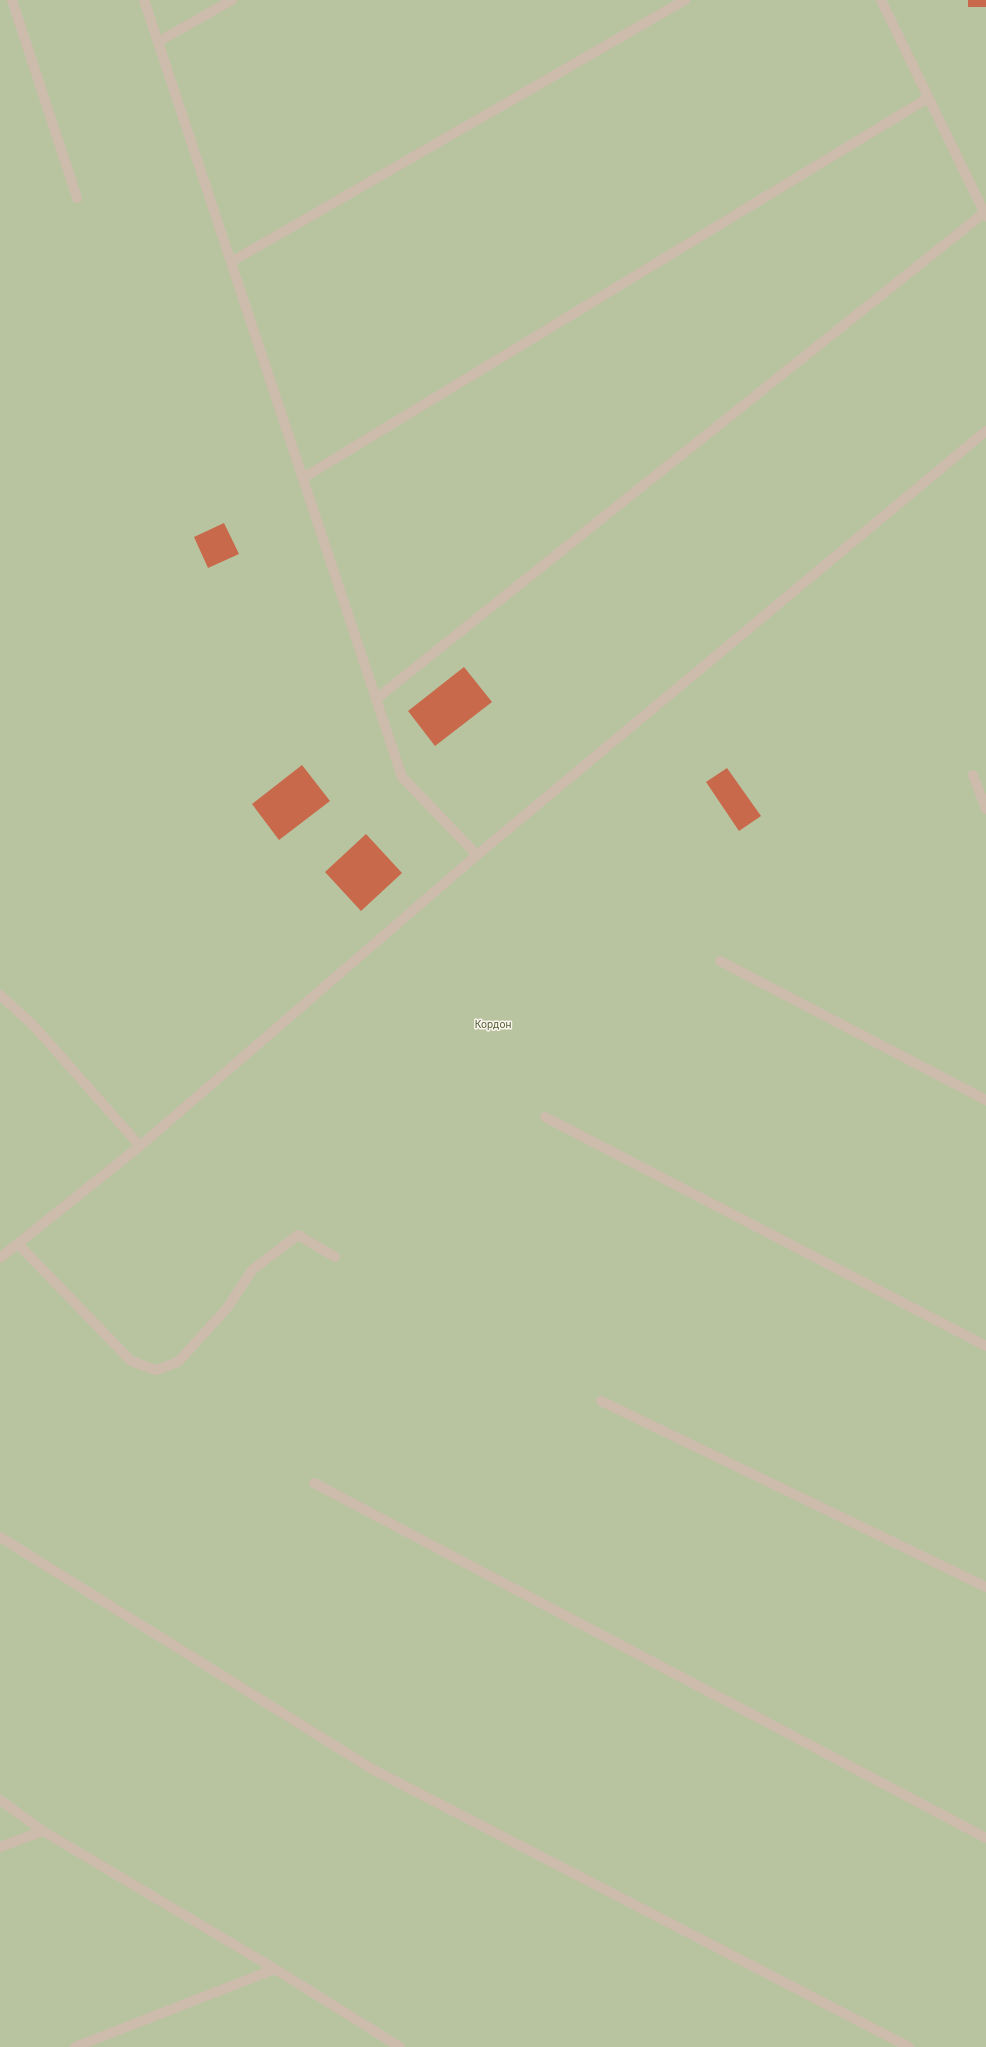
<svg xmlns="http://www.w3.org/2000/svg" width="986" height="2047" viewBox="0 0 986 2047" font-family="Inter,sans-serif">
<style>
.green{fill:#b8c4a0}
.building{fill:#c8694b}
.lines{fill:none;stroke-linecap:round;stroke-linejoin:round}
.minor{stroke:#cdbbac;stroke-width:10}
.labels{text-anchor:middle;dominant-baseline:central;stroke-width:3;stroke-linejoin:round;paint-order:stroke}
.park-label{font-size:10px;fill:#4a5a2e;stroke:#fbf5ee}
</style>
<rect width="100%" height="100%" fill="#f4ebe1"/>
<path class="green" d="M0,0H986V2047H0Z"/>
<path class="building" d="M968,0H986V7H968Z
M224,523L239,554L208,568L194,537Z
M464,667L492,702L435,746L408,711Z
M302,765L330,801L279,840L252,804Z
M727,768L761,816L739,831L706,782Z
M366,834L402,873L361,911L325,872Z"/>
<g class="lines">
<path class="minor" d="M12,0L77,198
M144,0L402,777L477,855
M881,0L986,216
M158,42L232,0
M231,262L685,0
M303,478L928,98
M376,699L984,213
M973,775L986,809
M720,961L986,1100
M0,995L34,1026L140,1146
M545,1117L986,1346
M18,1244L131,1361L156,1370L178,1362L228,1307L252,1270L298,1235L335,1257
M0,1258L140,1146L477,855L986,431
M601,1401L986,1587
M314,1483L986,1838
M0,1537L372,1769L909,2047
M0,1800L43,1831L275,1969L400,2047
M0,1847L43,1831
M75,2047L275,1969"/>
</g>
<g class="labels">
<g class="park-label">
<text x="493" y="1024">Кордон</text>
</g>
</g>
</svg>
